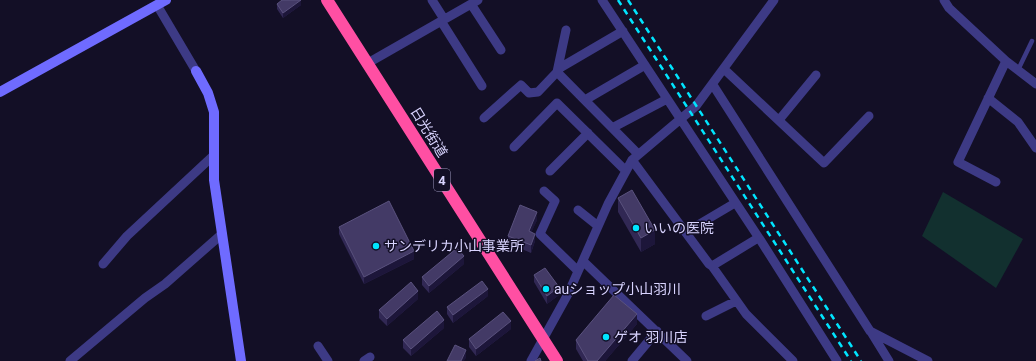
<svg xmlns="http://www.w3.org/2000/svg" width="1036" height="361" viewBox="0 0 1036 361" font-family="Roboto,'Noto Sans JP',sans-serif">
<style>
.green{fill:#12302f}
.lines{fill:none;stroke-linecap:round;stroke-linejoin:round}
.lane{stroke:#3d3a85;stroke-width:4.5}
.street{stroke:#3d3a85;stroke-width:9}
.secondary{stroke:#6f6bff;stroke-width:10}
.highway{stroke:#ff4fa3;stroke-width:12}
.rail{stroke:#00e5ff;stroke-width:2.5;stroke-dasharray:6 5;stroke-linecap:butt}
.wall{fill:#312854}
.shaded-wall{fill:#1d163a}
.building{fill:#433a66;stroke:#5a527e}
.poi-dot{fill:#00e5ff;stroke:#130f26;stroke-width:1.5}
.labels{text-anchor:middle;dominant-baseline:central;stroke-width:3;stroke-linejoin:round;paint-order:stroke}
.shield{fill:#130f26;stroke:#9e99be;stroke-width:1}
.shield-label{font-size:13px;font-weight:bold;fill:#d9d4ff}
.street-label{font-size:14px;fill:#d9d4ff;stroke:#130f26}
.poi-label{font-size:14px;fill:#d9d4ff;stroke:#130f26;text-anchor:start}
</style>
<rect width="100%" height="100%" fill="#130f26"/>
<path class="green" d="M943,192L1023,239L996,288L922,236Z"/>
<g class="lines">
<path class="lane" d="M1018,70L1032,41"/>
<path class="street" d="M432,0L444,19
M602,0L761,241L837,361
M944,0L949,8L1006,61L1036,84
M471,4L501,50
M157,5L196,71
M441,21L482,86
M368,63L478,0
M558,69L623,31
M724,69L824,163L869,116
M557,72L566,30
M713,85L870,331L928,361
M988,98L1018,122L1036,148
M585,100L645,65
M484,118L521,85L529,93L538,92L557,72L638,154
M779,120L816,75
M612,128L667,99
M514,147L557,103L626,171
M632,160L709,264L712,266L746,314L793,361
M550,171L588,133
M996,182L958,162L1006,61
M544,191L555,201L540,234L578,271
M578,210L598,226
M686,232L735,203
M583,261L687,361
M103,264L127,236L214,155
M712,266L758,238
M706,316L736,301
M871,332L889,361
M318,346L328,361
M70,361L145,298L165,284L222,234
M364,361L370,357
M531,361L568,294L608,204L632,160L696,106L774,0
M632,361L657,331"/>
<path class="secondary" d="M196,71L208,93L214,112V180L241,361
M0,92L166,0"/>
<path class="highway" d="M327,0L557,361"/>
<path class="rail" d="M618,0L851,361
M628,0L861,361"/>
</g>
<path class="wall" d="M277,4L301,5L283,18L277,9Z
M618,198L655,244L641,252L618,212Z
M537,220L531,232L535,241L531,253L508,243V236Z
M339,227L414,259L364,284L339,234Z
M464,264L429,293L422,285V277Z
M534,275L559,295L547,304L534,282Z
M488,296L453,323L447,314V307Z
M418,299L387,326L379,318V310Z
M637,324L605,361H583L576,349V340Z
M444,328L411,356L403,348V340Z
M511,329L476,356L469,347V339Z"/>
<path class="shaded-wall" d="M301,0V5L283,18V13Z
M537,212V220L529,238V231Z
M655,230V244L641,252V238Z
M535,234V241L531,253V245Z
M414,251V259L364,284V277Z
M464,256V264L429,293V286Z
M559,287V295L547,304V296Z
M488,289V296L453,323V315Z
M418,291V299L387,326V319Z
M637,314V324L605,361H597Z
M444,320V328L411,356V349Z
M511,321V329L476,356V349Z
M466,350V358L464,361H461Z"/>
<path class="building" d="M282,0H301L283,13L277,4Z
M632,190L655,230L641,238L618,198Z
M389,201L414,251L364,277L339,227Z
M520,205L537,212L529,231L535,234L531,245L508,236Z
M457,248L464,256L429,286L422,277Z
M545,268L559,287L547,296L534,275Z
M482,281L488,289L453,315L447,307Z
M411,282L418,291L387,319L379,310Z
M614,295L637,314L597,361H588L576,340Z
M437,311L444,320L411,349L403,340Z
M503,312L511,321L476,349L469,339Z
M455,345L466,350L461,361H447Z
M540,358L541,361H535Z"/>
<g class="poi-dot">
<circle cx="636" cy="228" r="4"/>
<circle cx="376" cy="246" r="4"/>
<circle cx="546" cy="289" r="4"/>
<circle cx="606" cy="337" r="4"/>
</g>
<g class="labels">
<rect class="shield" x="434" y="169" width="16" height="22" rx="3"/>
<g class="shield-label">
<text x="442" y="180">4</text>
</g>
<g class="street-label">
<text transform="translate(429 132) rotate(58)">日光街道</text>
</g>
<g class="poi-label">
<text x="644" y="228">いいの医院</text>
<text x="384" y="246">サンデリカ小山事業所</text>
<text x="554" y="289">auショップ小山羽川</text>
<text x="614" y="337">ゲオ 羽川店</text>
</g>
</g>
</svg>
